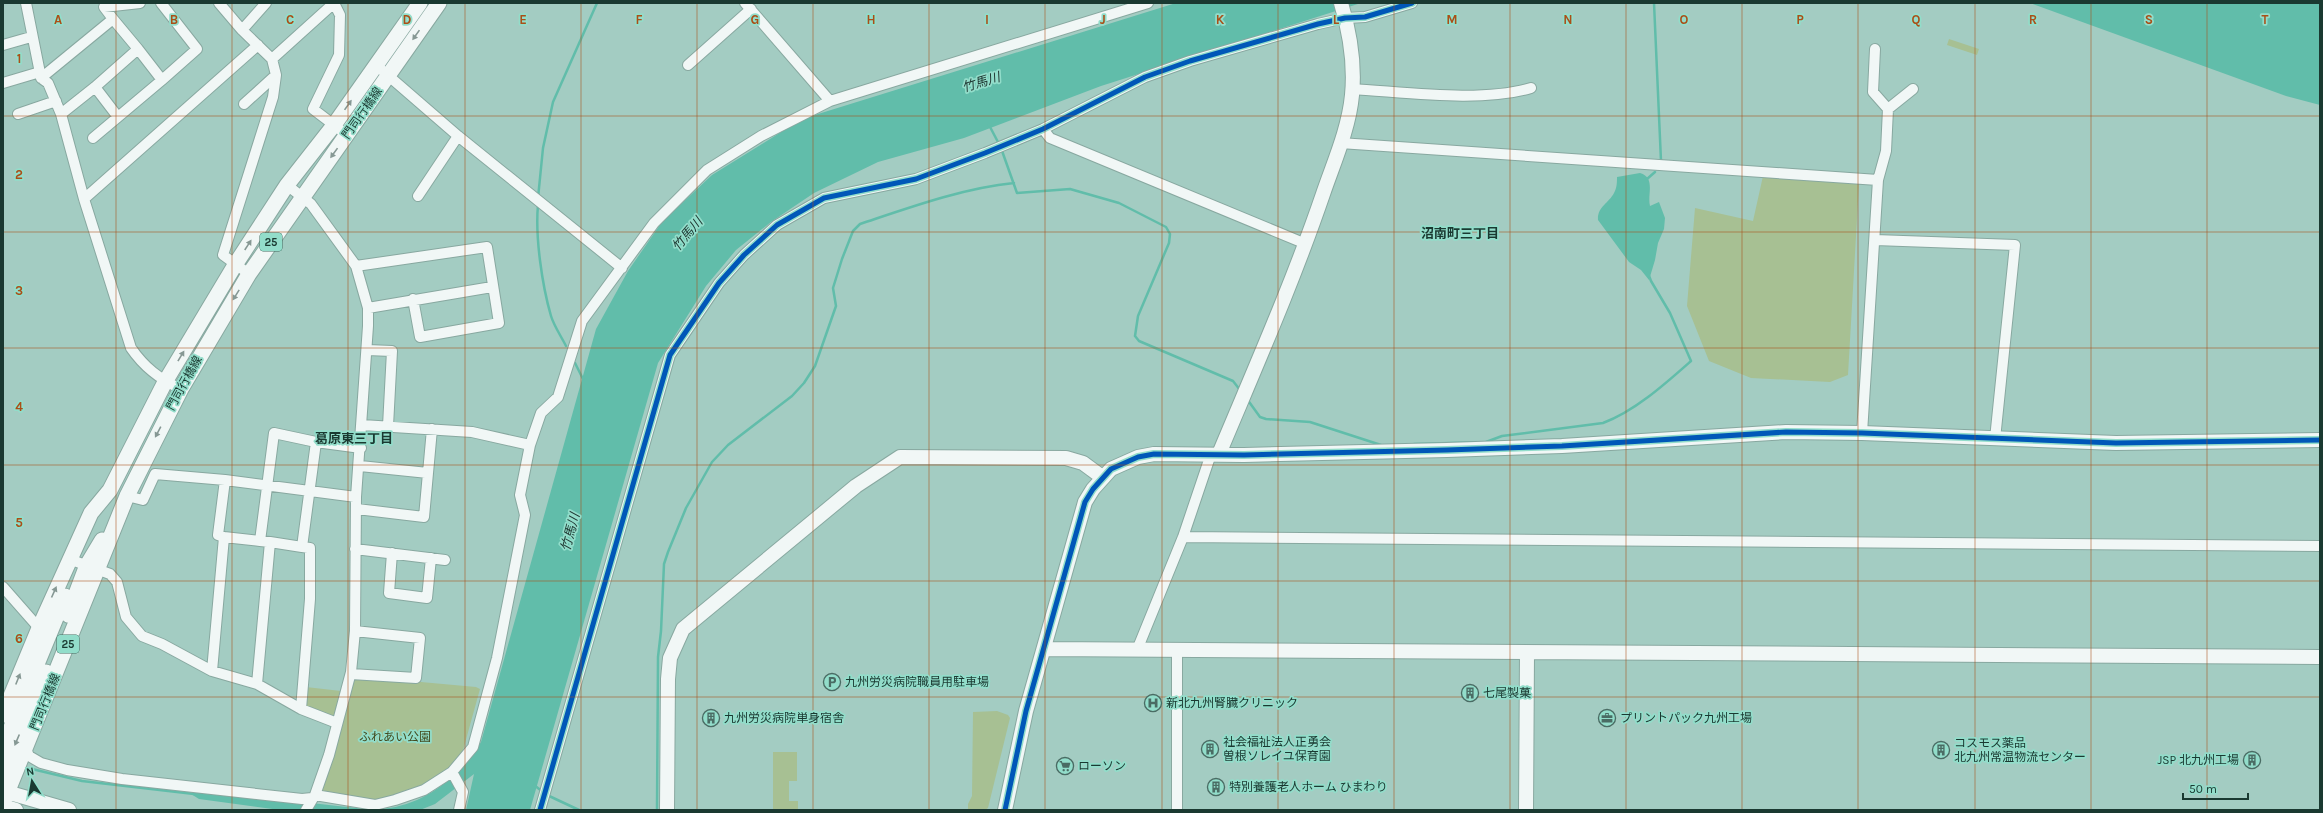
<svg xmlns="http://www.w3.org/2000/svg" width="2323" height="813" viewBox="0 0 2323 813" font-family="Karla,'Noto Sans JP',sans-serif">
<style>
.green{fill:#a7c093}
.water{fill:#61bdaa}
.lines{fill:none;stroke-linecap:round;stroke-linejoin:round}
.stream{stroke:#61bdaa;stroke-width:2.5}
.street-casing{stroke:#88a8a0;stroke-width:12}
.secondary-casing{stroke:#88a8a0;stroke-width:16}
.primary-casing{stroke:#88a8a0;stroke-width:17}
.street{stroke:#f1f7f6;stroke-width:10}
.secondary{stroke:#f1f7f6;stroke-width:14}
.primary{stroke:#f1f7f6;stroke-width:15}
.cycleway-casing{stroke:#92ddca;stroke-width:8}
.cycleway{stroke:#0057b8;stroke-width:5}
.oneway{fill:#869894}
.grid{fill:none;stroke:#aa4f17;stroke-width:1;stroke-opacity:0.55}
.labels{text-anchor:middle;dominant-baseline:central;stroke-width:3.5;stroke-linejoin:round;paint-order:stroke}
.shield{fill:#92ddca;stroke:#3e6a5f;stroke-width:1}
.shield-label{font-size:11px;font-weight:bold;fill:#1a3931}
.street-label{font-size:12px;fill:#1a3931;stroke:#92ddca}
.poi-label{font-size:12px;fill:#1a3931;stroke:#92ddca;text-anchor:start}
.park-label{font-size:12px;fill:#434a1f;stroke:#92ddca}
.water-label{font-size:13px;font-style:italic;fill:#203933;stroke:#92ddca}
.neighbourhood-label{font-size:13px;font-weight:bold;fill:#1a3931;stroke:#92ddca}
.grid-label{font-size:13px;text-anchor:middle;font-weight:bold;fill:#aa4f17;stroke:#92ddca;stroke-width:3.5;stroke-linejoin:round;paint-order:stroke}
</style>
<rect width="100%" height="100%" fill="#a3ccc2"/>
<path class="green" d="M1949,39L1979,49L1977,55L1947,45Z
M1763,176L1859,184L1848,375L1830,382L1751,378L1709,361L1687,306L1695,208L1753,221Z
M355,676L476,687L480,689L462,754L450,768L422,787L377,801L321,792Z
M306,687L341,691L334,719L303,704Z
M997,711L1008,715L1010,718L988,808L985,810H968V804L972,796L973,712Z
M773,752H797V781H789V801H798V810H773Z"/>
<path class="water" d="M1176,3H1361L1101,86L964,138L878,162L814,193L771,222L736,250L706,286L658,363L530,810H466L474,774L435,804L420,810H280L199,799L191,794L195,791C237,795 278,800 320,804C342,806 368,811 390,808C428,802 462,774 481,742L596,329L628,271L662,222L712,175L802,119Z
M2030,3H2320V105L2286,96Z
M1640,173C1656,178 1647,194 1650,206L1659,202L1665,218L1664,229L1658,243L1655,260L1649,280L1641,270L1629,262L1598,220C1597,207 1609,203 1614,193C1617,188 1617,182 1617,177Z"/>
<g class="lines">
<path class="stream" d="M1654,3L1661,161
M989,125L999,144
M1001,148L1017,193L1070,189L1119,203L1166,227L1170,234L1169,243L1138,316L1135,336L1139,341L1233,381L1240,390
M1647,179L1655,172
M538,198L543,148L553,102L597,3
M538,205C535,236 542,285 551,316C554,326 561,336 566,346
M575,363L583,379
M1247,399L1260,417L1266,419L1310,422L1381,445
M1414,444L1486,442L1502,436L1603,423C1635,411 1665,384 1691,361L1670,313L1651,281L1648,273
M32,769L82,781L194,794
M534,785L543,792
M547,795L579,810
M657,810L658,657L661,631L664,564L668,552L686,508L712,462L728,445L792,396L804,383L815,366L836,306L833,288L842,259L853,231L860,224C908,208 963,188 1014,183"/>
<g class="street-casing">
<path id="street" d="M26,3L41,78L48,83L61,114L84,199L131,348C144,367 159,379 181,389
M219,3L242,30L272,59L276,75L273,97L223,255L249,274
M334,3L340,15L339,55L313,109L347,135
M745,3L830,101
M113,19L138,49
M242,30L266,3
M3,45L31,37
M1875,49L1873,92L1888,109
M272,59L334,3
M376,65L458,136L622,268
M688,65L751,9
M41,78L113,19L104,7L140,3
M3,83L40,72
M95,87L118,117
M1352,89C1405,92 1481,103 1531,88
M244,104L276,75
M18,114L56,101
M61,114L95,87L138,49L162,80L197,49L161,3
M1043,129L1050,138L1306,244
M93,138L162,80
M1340,143L1878,180
M287,185L311,204L356,266L368,308V326L356,497L355,631L351,672L329,755L315,795L306,810
M418,196L458,136
M84,199L258,45
M1875,240L2015,245L1995,439
M356,266L487,247L499,323L420,337L413,299
M368,308L492,287
M367,350L392,351L388,426
M362,425L472,432L530,445
M1862,433L1878,180L1886,151L1888,109L1913,89
M360,466L428,473
M127,496L143,500L155,474L225,480L356,497
M357,509L424,517L432,429
M224,537L218,535L225,480
M1183,537L2320,546
M270,542L302,547
M355,549L445,560
M392,553L389,593L427,598L431,558
M69,559L110,574L117,582L126,617L142,636L162,644L212,671L257,684L301,709L337,723
M3,587L39,628
M1137,650L1183,537L1211,454
M212,671L224,537L260,541
M351,674L416,678L420,638L355,631
M257,684L270,542L260,541L274,433L316,442
M301,709L310,599V548L302,547L316,442L361,448
M26,749L29,756L41,763L67,770L122,779L302,799L312,798
M452,772L463,792L459,810
M315,795L375,805L395,800L424,790L452,772L473,747L497,658L525,515L520,495L530,445L541,413L558,397L582,321L654,223L707,170L761,136L830,101L1148,3
M540,810L670,355L719,283L744,255L777,225L824,198L916,179L985,153L1043,129L1145,77L1190,61L1318,24L1345,18L1365,17L1412,3
M1177,810V651"/>
</g>
<g class="secondary-casing">
<path id="secondary" d="M1219,454C1255,368 1293,282 1323,194C1334,162 1349,128 1352,95C1355,64 1350,33 1341,3
M1044,649L2320,657
M3,791L69,810
M3,806L16,810
M667,810L668,679L670,658L683,629L856,486L900,457L1066,458L1083,463L1102,477
M1005,810L1026,711L1085,502L1093,489L1111,469L1138,457L1154,454L1244,455L1447,450L1562,446L1786,432L1862,433L2116,443L2320,440
M1526,810L1527,654"/>
</g>
<g class="primary-casing">
<path id="primary" d="M68,615L87,565L102,540
M3,715L39,628L91,513L110,490L165,382L235,265L287,185L334,125L420,3
M3,747L65,596
M3,775L46,672
M3,803L127,496L181,389L249,274L439,3"/>
</g>
<use href="#street" class="street"/>
<use href="#secondary" class="secondary"/>
<use href="#primary" class="primary"/>
<g class="cycleway-casing">
<path id="cycleway" d="M540,810L670,355L719,283L744,255L777,225L824,198L916,179L985,153L1043,129L1145,77L1190,61L1318,24L1345,18L1365,17L1412,3
M1005,810L1026,711L1085,502L1093,489L1111,469L1138,457L1154,454L1244,455L1447,450L1562,446L1786,432L1862,433L2116,443L2320,440"/>
</g>
<use href="#cycleway" class="cycleway"/>
</g>
<defs><path id="oneway-solid" d="M-6-.8H1V-3.2L6.5 0L1 3.2V.8H-6Z"/></defs>
<g class="oneway">
<use href="#oneway-solid" transform="translate(416 35) rotate(125)"/>
<use href="#oneway-solid" transform="translate(348 105) rotate(-55)"/>
<use href="#oneway-solid" transform="translate(334 153) rotate(126)"/>
<use href="#oneway-solid" transform="translate(248 245) rotate(-57)"/>
<use href="#oneway-solid" transform="translate(236 295) rotate(122)"/>
<use href="#oneway-solid" transform="translate(181 356) rotate(-59)"/>
<use href="#oneway-solid" transform="translate(158 432) rotate(118)"/>
<use href="#oneway-solid" transform="translate(54 592) rotate(-66)"/>
<use href="#oneway-solid" transform="translate(18 679) rotate(-68)"/>
<use href="#oneway-solid" transform="translate(17 740) rotate(113)"/>
</g>
<path class="grid" d="M116,3V810M232,3V810M348,3V810M465,3V810M581,3V810M697,3V810M813,3V810M929,3V810M1045,3V810M1162,3V810M1278,3V810M1394,3V810M1510,3V810M1626,3V810M1742,3V810M1858,3V810M1975,3V810M2091,3V810M2207,3V810M3,116H2320M3,232H2320M3,348H2320M3,465H2320M3,581H2320M3,697H2320"/>
<defs>
<g id="parking-ring" transform="scale(0.9)"><circle r="9.5" fill="#92ddca" stroke="#4a6c64" stroke-width="1.5"/><path d="M-3.5-5.5H1a3.5 3.5 0 0 1 0 7H-1V5.5H-3.5ZM-1-3.4V-.6H.8a1.4 1.4 0 0 0 0-2.8Z" fill="#4a6c64"/></g>
<g id="building-ring" transform="scale(0.9)"><circle r="9.5" fill="#92ddca" stroke="#4a6c64" stroke-width="1.5"/><path d="M-4-6H4V6H1V3H-1V6H-4ZM-2.5-4.3h1.7v1.8h-1.7ZM.8-4.3h1.7v1.8H.8ZM-2.5-1h1.7V.8h-1.7ZM.8-1h1.7V.8H.8Z" fill="#4a6c64"/></g>
<g id="hospital-ring" transform="scale(0.9)"><circle r="9.5" fill="#92ddca" stroke="#4a6c64" stroke-width="1.5"/><path d="M-5-5h3v3.5h4V-5h3V5h-3V1.5h-4V5h-3Z" fill="#4a6c64"/></g>
<g id="office-ring" transform="scale(0.9)"><circle r="9.5" fill="#92ddca" stroke="#4a6c64" stroke-width="1.5"/><path d="M-6-3h4V-5.5h4V-3h4V5H-6ZM-1-4.5V-3h2v-1.5ZM-6 0V1H6V0Z" fill="#4a6c64"/></g>
<g id="supermarket-ring" transform="scale(0.9)"><circle r="9.5" fill="#92ddca" stroke="#4a6c64" stroke-width="1.5"/><path d="M-6-5.5h2.5l.6 2H6L4.5 2H-2.5L-4.4-4H-6ZM-1.5 3.2a1.3 1.3 0 1 0 .1 0ZM3 3.2a1.3 1.3 0 1 0 .1 0Z" fill="#4a6c64"/></g>
</defs>
<g fill-rule="evenodd">
<use href="#parking-ring" x="832" y="682"/>
<use href="#building-ring" x="1470" y="693"/>
<use href="#hospital-ring" x="1153" y="703"/>
<use href="#building-ring" x="711" y="718"/>
<use href="#office-ring" x="1607" y="718"/>
<use href="#building-ring" x="1210" y="749"/>
<use href="#building-ring" x="1941" y="750"/>
<use href="#building-ring" x="2252" y="760"/>
<use href="#supermarket-ring" x="1065" y="766"/>
<use href="#building-ring" x="1216" y="787"/>
</g>
<g class="labels">
<g class="shield">
<rect x="260" y="233" width="22" height="18" rx="3"/>
<rect x="57" y="635" width="22" height="18" rx="3"/>
</g>
<g class="shield-label">
<text x="271" y="242">25</text>
<text x="68" y="644">25</text>
</g>
<g class="street-label">
<text transform="translate(362 113) rotate(-55)">門司行橋線</text>
<text transform="translate(184 383) rotate(-61)">門司行橋線</text>
<text transform="translate(45 702) rotate(-68)">門司行橋線</text>
</g>
<g class="poi-label">
<text x="845" y="682">九州労災病院職員用駐車場</text>
<text x="1483" y="693">七尾製菓</text>
<text x="1166" y="703">新北九州腎臓クリニック</text>
<text x="724" y="718">九州労災病院単身宿舎</text>
<text x="1620" y="718">プリントパック九州工場</text>
<text x="1223" y="742">社会福祉法人正勇会<tspan x="1223" dy="14">曽根ソレイユ保育園</tspan></text>
<text x="1954" y="743">コスモス薬品<tspan x="1954" dy="14">北九州常温物流センター</tspan></text>
<text x="2239" y="760" text-anchor="end">JSP 北九州工場</text>
<text x="1078" y="766">ローソン</text>
<text x="1229" y="787">特別養護老人ホーム ひまわり</text>
</g>
<g class="park-label">
<text x="395" y="737">ふれあい公園</text>
</g>
<g class="water-label">
<text transform="translate(981 82) rotate(-17)">竹馬川</text>
<text transform="translate(687 234) rotate(-50)">竹馬川</text>
<text transform="translate(570 532) rotate(-75)">竹馬川</text>
</g>
<g class="neighbourhood-label">
<text x="1460" y="233">沼南町三丁目</text>
<text x="354" y="438">葛原東三丁目</text>
</g>
</g>
<g class="grid-label">
<text x="58" y="24">A</text>
<text x="174" y="24">B</text>
<text x="290" y="24">C</text>
<text x="407" y="24">D</text>
<text x="523" y="24">E</text>
<text x="639" y="24">F</text>
<text x="755" y="24">G</text>
<text x="871" y="24">H</text>
<text x="987" y="24">I</text>
<text x="1103" y="24">J</text>
<text x="1220" y="24">K</text>
<text x="1336" y="24">L</text>
<text x="1452" y="24">M</text>
<text x="1568" y="24">N</text>
<text x="1684" y="24">O</text>
<text x="1800" y="24">P</text>
<text x="1916" y="24">Q</text>
<text x="2033" y="24">R</text>
<text x="2149" y="24">S</text>
<text x="2265" y="24">T</text>
<text x="19" y="63">1</text>
<text x="19" y="179">2</text>
<text x="19" y="295">3</text>
<text x="19" y="411">4</text>
<text x="19" y="527">5</text>
<text x="19" y="643">6</text>
</g>
<rect width="2323" height="813" fill="none" stroke="#1a3931" stroke-width="8"/>
<g transform="translate(32 781) rotate(349)" stroke="#92ddca" stroke-width="3" paint-order="stroke">
<path d="M0-3L7 15L0 10L-7 15Z" fill="#1a3931"/>
<text y="-6" font-size="11" font-weight="bold" text-anchor="middle" fill="#1a3931">N</text>
</g>
<path d="M2183 793v6h65v-6" fill="none" stroke="#1a3931" stroke-width="2"/>
<text x="2189" y="793" font-size="12" fill="#1a3931" stroke="#92ddca" stroke-width="3" paint-order="stroke">50 m</text>
</svg>
